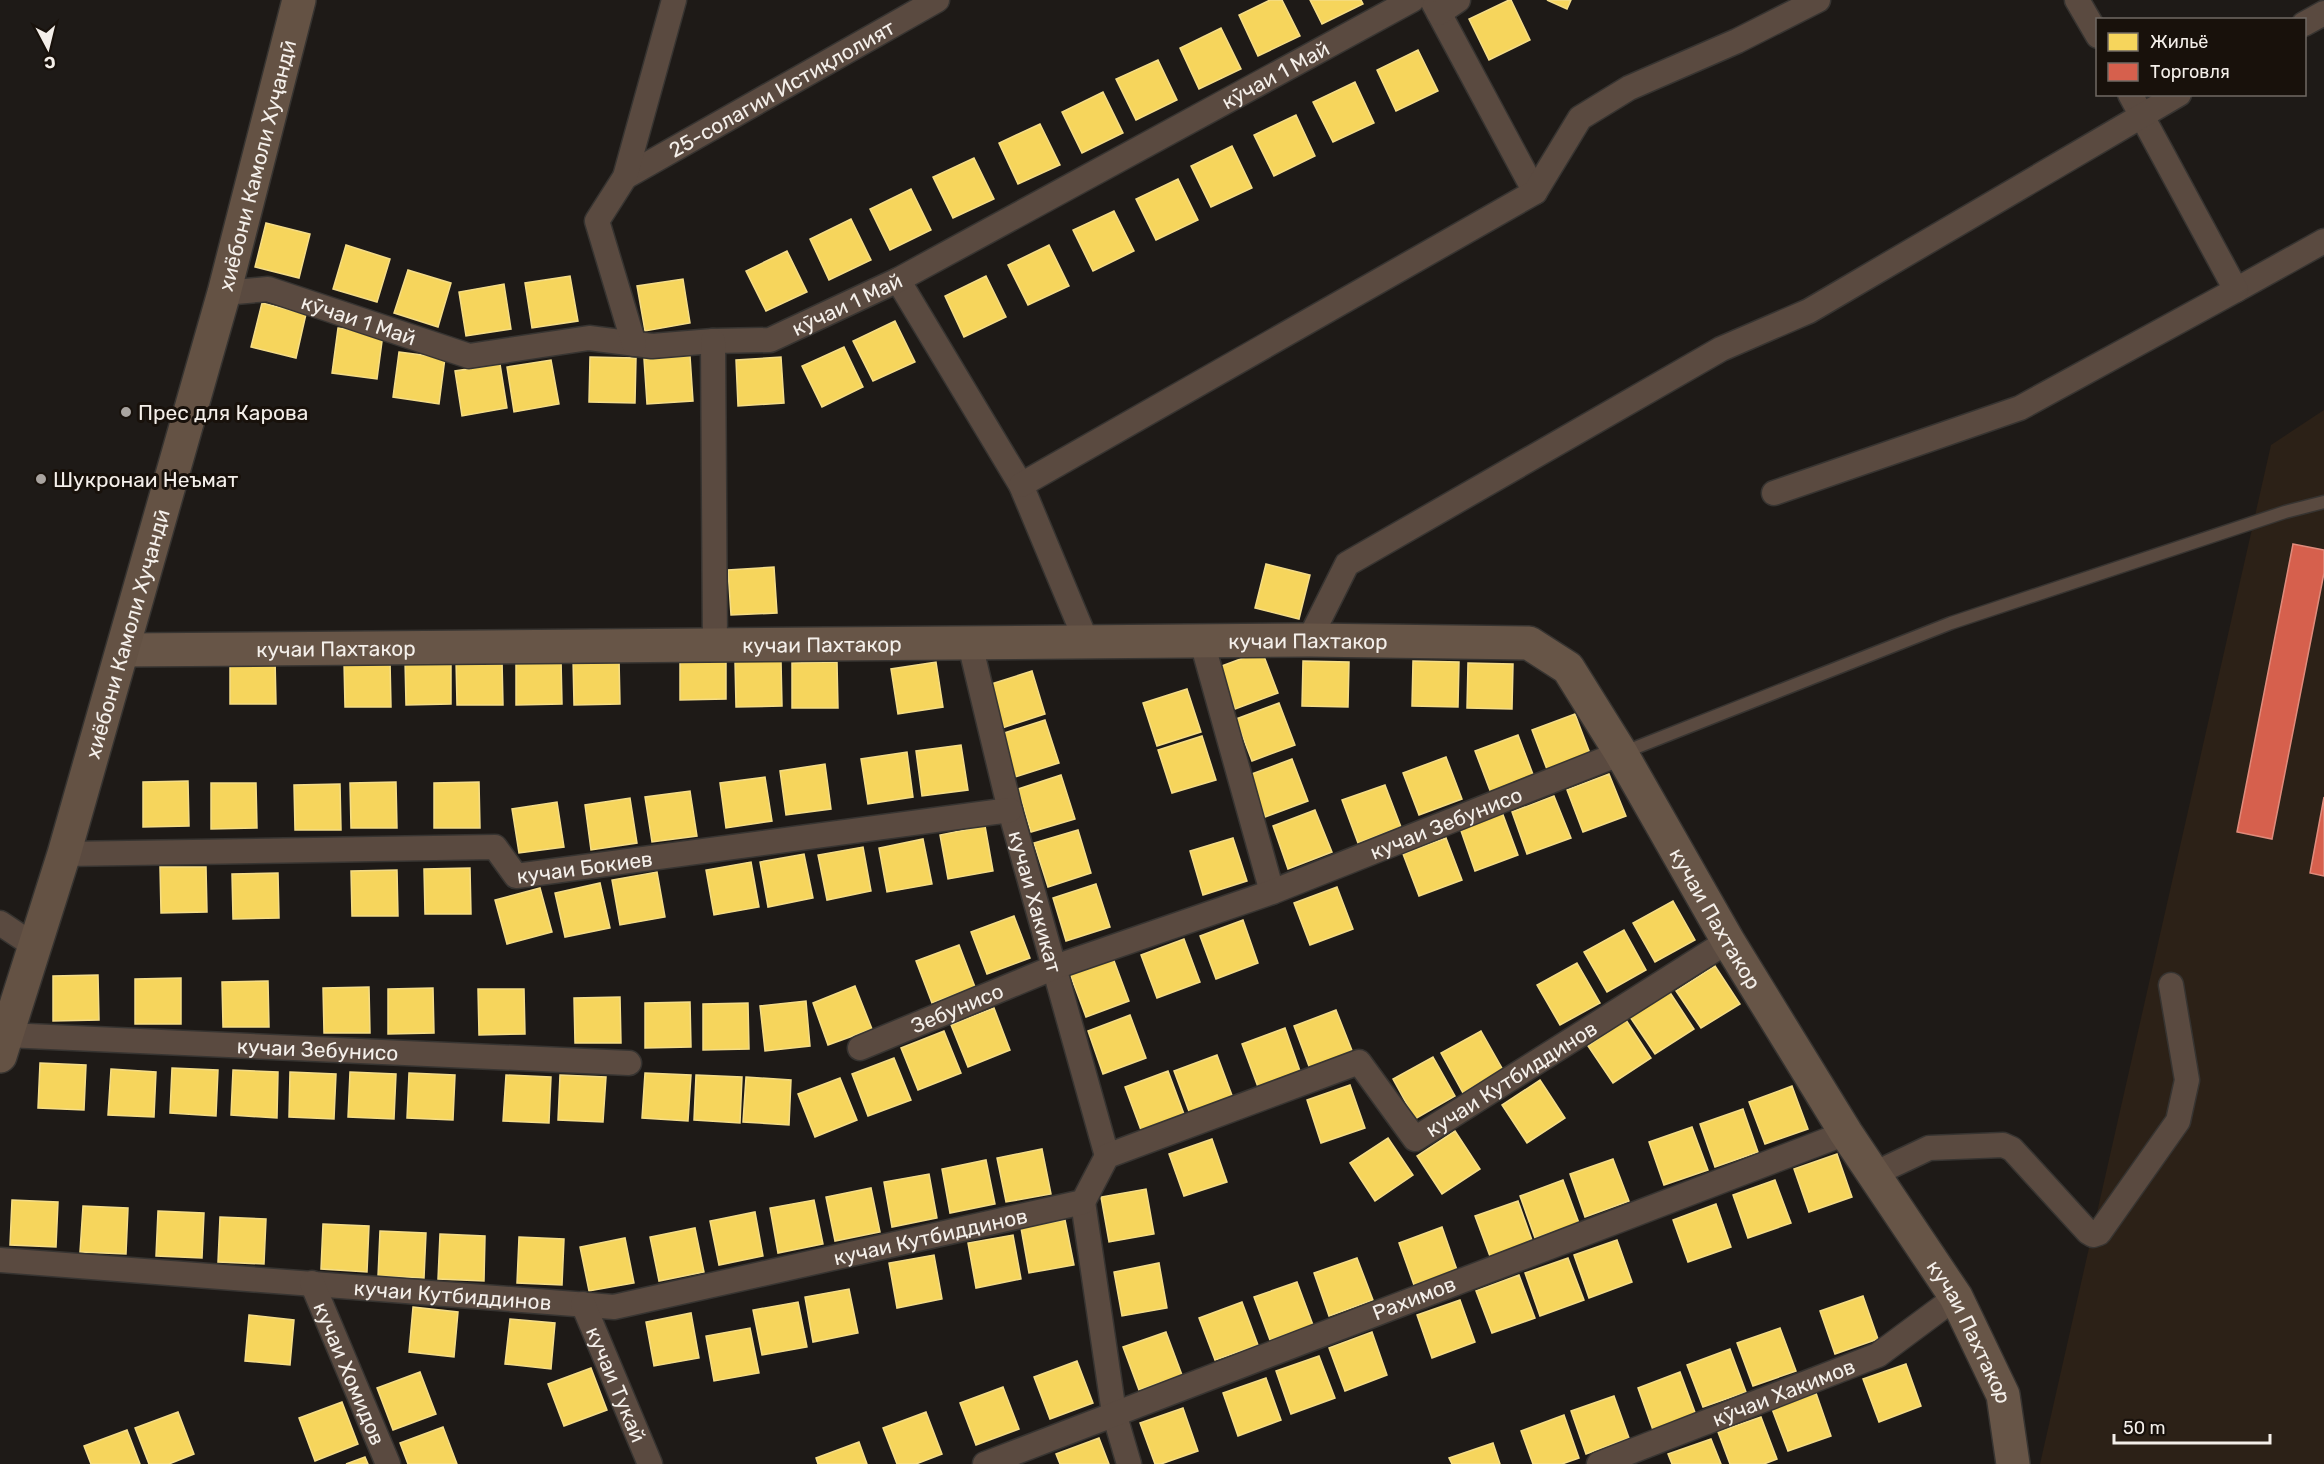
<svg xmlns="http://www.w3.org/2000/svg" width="2324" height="1464" viewBox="0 0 2324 1464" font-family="Rubik,sans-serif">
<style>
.built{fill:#2c2117}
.homes{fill:#f6d55c;stroke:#f5dd87;stroke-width:1.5}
.shops{fill:#d6604d;stroke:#df8b7c;stroke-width:1.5}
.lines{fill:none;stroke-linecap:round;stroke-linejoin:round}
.lane-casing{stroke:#373431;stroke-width:15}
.street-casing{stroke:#373431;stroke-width:27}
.secondary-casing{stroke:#373431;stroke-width:36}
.primary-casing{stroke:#373431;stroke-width:36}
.lane{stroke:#5a4a40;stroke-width:12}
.street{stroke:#5a4a40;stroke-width:24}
.secondary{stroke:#675547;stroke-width:33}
.primary{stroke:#645244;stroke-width:33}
.poi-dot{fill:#a9a4a0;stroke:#18110b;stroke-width:2}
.labels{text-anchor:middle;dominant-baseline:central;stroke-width:6;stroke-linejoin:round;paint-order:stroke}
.street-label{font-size:21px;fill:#f4efea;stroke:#18110b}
.poi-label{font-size:21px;fill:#f4efea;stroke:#18110b;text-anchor:start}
</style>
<rect width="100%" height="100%" fill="#1e1a17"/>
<path class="built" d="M2324,410V1464H2040L2271,445Z"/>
<path class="homes" d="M1270,0H1282L1300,36L1258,56L1239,15Z
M1310,0H1361L1363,4L1322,24Z
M1509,0H1511L1530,40L1489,60L1469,19Z
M1547,0H1571L1567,9Z
M1221,28L1241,69L1199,89L1180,48Z
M1418,50L1438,91L1396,111L1377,70Z
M1158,60L1177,100L1136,120L1116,79Z
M1355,82L1374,123L1333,142L1313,102Z
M1103,92L1123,133L1082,153L1062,112Z
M1296,115L1315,156L1274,176L1254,135Z
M1040,124L1060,165L1018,184L999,143Z
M1232,146L1252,188L1211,207L1191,166Z
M974,158L994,199L953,218L933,177Z
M1178,179L1198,220L1156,240L1136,199Z
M911,189L931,230L890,250L870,209Z
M1114,211L1134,251L1093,271L1073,230Z
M851,219L871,260L829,280L810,239Z
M266,223L310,234L299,278L255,267Z
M346,245L390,259L377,302L333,289Z
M1049,245L1069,286L1028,305L1008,265Z
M787,251L807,292L766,311L746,271Z
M408,270L451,283L438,327L394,313Z
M570,276L578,321L532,328L525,283Z
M986,276L1006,317L964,337L945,296Z
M683,279L690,323L645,331L637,286Z
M504,284L511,329L466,336L459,292Z
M262,303L306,314L296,358L251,347Z
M895,321L915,362L873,381L853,341Z
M338,328L383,334L377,379L332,373Z
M844,347L863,387L822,407L802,366Z
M399,352L445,358L439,404L393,397Z
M690,356L693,401L647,404L644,359Z
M590,357L636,358L635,403L589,402Z
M781,357L784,403L738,406L736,360Z
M551,360L559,404L514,412L507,367Z
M500,364L507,408L462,416L455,371Z
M1266,564L1310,575L1299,619L1255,608Z
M774,567L777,613L731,615L728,570Z
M1262,651L1278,693L1235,709L1219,667Z
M726,654V699L680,700V655Z
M275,658L276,704H230V659Z
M451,659V704L406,705L405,660Z
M561,659L562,704L516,705V660Z
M573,659H619L620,704L574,705Z
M456,660H502L503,705H457Z
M390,661L391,707H345L344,662Z
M735,661H781L782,706L736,707Z
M1303,661L1349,662L1348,707L1302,706Z
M1413,661L1459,662L1458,707L1412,706Z
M837,662L838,708H792V663Z
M936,662L943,707L898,714L891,669Z
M1468,663L1513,664L1512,709L1467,708Z
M1032,671L1045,714L1002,728L988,685Z
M1187,689L1201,732L1157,746L1143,703Z
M1279,703L1295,745L1252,761L1236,719Z
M1575,714L1591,756L1548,772L1532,730Z
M1045,720L1059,763L1015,777L1001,734Z
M1518,735L1534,777L1491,793L1475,751Z
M1202,736L1216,780L1172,793L1158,750Z
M961,745L968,790L922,796L916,751Z
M907,752L913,797L868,804L861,759Z
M1446,757L1462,799L1419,815L1403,773Z
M1292,759L1308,801L1265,817L1249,775Z
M825,764L831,809L786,815L780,771Z
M1609,774L1626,816L1583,832L1567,790Z
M1061,775L1075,819L1031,832L1018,789Z
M765,777L772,821L726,828L720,783Z
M188,781L189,826L143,827V782Z
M396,782L397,828H351L350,783Z
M479,782L480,828H434V783Z
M211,783H256L257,828L211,829Z
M340,784L341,830H295L294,785Z
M1385,785L1401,827L1358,843L1342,800Z
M690,791L697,836L652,842L645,797Z
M1554,796L1571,838L1527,854L1512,812Z
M630,798L637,843L591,850L585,805Z
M557,802L564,847L519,853L512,809Z
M1315,810L1332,852L1288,869L1273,826Z
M1502,812L1518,855L1475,871L1460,828Z
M985,826L993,871L948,879L940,835Z
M1078,830L1091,873L1048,887L1034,843Z
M1233,838L1247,881L1203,895L1190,851Z
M1446,838L1462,880L1419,896L1403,854Z
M923,839L932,884L887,892L879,848Z
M863,847L871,891L827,900L818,855Z
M804,854L813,898L768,907L760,862Z
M751,862L759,907L714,915L706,870Z
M160,867H206L207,912L161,913Z
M470,868L471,914H425L424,869Z
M397,870L398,916H352L351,871Z
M657,872L665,917L620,925L612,880Z
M278,873L279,918L233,919L232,874Z
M600,883L610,928L565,937L555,893Z
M1096,884L1110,927L1066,941L1053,898Z
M1337,887L1353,929L1310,945L1294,903Z
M540,888L552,932L507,944L495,900Z
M1673,901L1695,940L1655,962L1633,923Z
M1014,916L1030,958L987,974L971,932Z
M1243,920L1258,963L1216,979L1200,936Z
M1624,930L1646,970L1607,992L1584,952Z
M1184,939L1200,982L1157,998L1141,955Z
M959,945L975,987L932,1003L916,961Z
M1113,958L1129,1001L1086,1017L1070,974Z
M1577,963L1600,1003L1560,1025L1537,985Z
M1715,966L1740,1004L1701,1028L1676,991Z
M98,975L99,1020L53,1021V976Z
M181,978V1024H135V979Z
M268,981L269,1027H223L222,982Z
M855,986L872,1029L828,1045L813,1003Z
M369,987L370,1033H324L323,988Z
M433,988L434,1033L388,1034V989Z
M478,989H524L525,1034L479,1035Z
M1669,991L1694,1029L1655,1054L1630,1017Z
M620,997L621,1043H575L574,998Z
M806,1001L810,1046L765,1051L760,1006Z
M690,1002L691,1047L645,1048V1003Z
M748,1003L749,1049L703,1050V1004Z
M994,1008L1010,1050L968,1067L951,1025Z
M1336,1010L1353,1053L1310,1069L1294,1026Z
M1130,1015L1146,1058L1103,1074L1088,1031Z
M1626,1020L1651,1058L1613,1083L1588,1046Z
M1285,1028L1300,1071L1258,1087L1242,1044Z
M944,1031L961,1073L918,1090L901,1048Z
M1481,1031L1503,1070L1463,1093L1441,1053Z
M1217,1055L1233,1098L1190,1114L1174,1071Z
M1433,1057L1455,1096L1415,1119L1393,1079Z
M894,1058L911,1100L868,1116L852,1074Z
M40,1063L86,1065L84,1110L38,1108Z
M172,1068L218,1070L216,1116L170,1113Z
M111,1069L156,1072L154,1117L108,1115Z
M233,1070L278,1072L277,1118L231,1115Z
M1168,1071L1184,1114L1141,1130L1125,1087Z
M290,1072L336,1074L334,1119L289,1117Z
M350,1072L396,1074L394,1119L348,1117Z
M409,1073L455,1075L453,1120L407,1118Z
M645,1073L691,1075L688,1121L642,1118Z
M506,1075L551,1077L549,1123L503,1121Z
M560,1075L606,1077L603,1122L558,1120Z
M696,1075L742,1077L740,1123L694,1120Z
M746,1077L791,1080L789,1125L743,1122Z
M840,1078L857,1120L815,1137L798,1094Z
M1540,1080L1565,1118L1527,1143L1502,1105Z
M1350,1085L1365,1128L1321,1143L1307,1100Z
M1792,1086L1808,1129L1765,1144L1749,1102Z
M1743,1109L1758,1152L1715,1167L1700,1124Z
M1692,1127L1708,1170L1664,1185L1649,1142Z
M1455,1131L1480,1169L1442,1194L1417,1156Z
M1388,1138L1413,1175L1375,1201L1350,1163Z
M1212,1139L1227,1182L1184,1196L1169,1154Z
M1042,1149L1051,1194L1006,1202L997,1158Z
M1837,1154L1852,1197L1809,1212L1794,1169Z
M1613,1159L1629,1201L1585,1217L1570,1174Z
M986,1160L995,1204L950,1213L942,1169Z
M929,1174L937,1218L892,1227L884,1182Z
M1563,1180L1579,1223L1535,1238L1520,1196Z
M1775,1180L1791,1223L1748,1238L1733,1195Z
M871,1188L880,1232L835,1241L826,1197Z
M1146,1189L1154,1234L1109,1242L1101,1197Z
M12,1200L58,1202L56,1247L10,1245Z
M814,1200L823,1244L778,1253L770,1208Z
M1518,1201L1533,1243L1491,1259L1475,1216Z
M1716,1204L1731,1247L1688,1262L1673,1220Z
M83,1206L128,1208L126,1254L80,1252Z
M158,1211L204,1213L202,1258L156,1256Z
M755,1212L763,1256L719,1265L710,1221Z
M220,1217L266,1219L264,1264L218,1262Z
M1065,1220L1074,1265L1029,1273L1021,1228Z
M323,1224L369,1226L367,1272L321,1269Z
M1442,1227L1457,1270L1414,1285L1399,1243Z
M695,1228L704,1272L659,1281L650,1237Z
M380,1231L426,1233L424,1278L378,1276Z
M440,1234L485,1236L484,1281L438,1279Z
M1013,1235L1021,1279L976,1288L968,1243Z
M519,1237L564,1239L562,1285L517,1283Z
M625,1238L634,1283L589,1291L580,1247Z
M1617,1240L1632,1282L1589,1298L1574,1255Z
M934,1255L942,1299L897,1308L889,1263Z
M1357,1258L1373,1300L1329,1316L1314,1273Z
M1568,1258L1584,1300L1540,1316L1525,1273Z
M1159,1263L1167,1308L1122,1316L1114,1272Z
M1519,1275L1535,1318L1492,1333L1476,1291Z
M1297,1282L1313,1325L1270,1340L1254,1297Z
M849,1289L858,1333L813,1342L805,1297Z
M1863,1296L1878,1339L1835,1354L1820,1311Z
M1460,1300L1475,1342L1432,1358L1417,1315Z
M798,1302L807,1347L762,1355L753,1310Z
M1242,1302L1258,1345L1215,1360L1199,1318Z
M413,1307L458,1312L454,1357L409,1352Z
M691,1313L699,1358L654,1366L646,1322Z
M249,1315L294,1320L290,1365L245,1361Z
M510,1319L555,1323L551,1369L505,1364Z
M750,1328L759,1373L714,1381L706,1336Z
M1780,1328L1796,1371L1753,1386L1737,1343Z
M1166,1332L1182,1375L1139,1390L1123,1347Z
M1372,1332L1387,1375L1345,1391L1329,1348Z
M1730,1349L1746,1392L1703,1407L1687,1365Z
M1319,1356L1335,1398L1291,1414L1276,1371Z
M1077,1361L1093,1403L1050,1419L1034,1377Z
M1906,1364L1921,1406L1879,1422L1863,1379Z
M591,1368L607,1410L564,1426L548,1384Z
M420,1372L436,1414L393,1430L377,1388Z
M1680,1372L1696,1415L1653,1430L1638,1388Z
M1266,1378L1281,1420L1238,1436L1223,1393Z
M1003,1387L1019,1429L976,1445L960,1403Z
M1816,1393L1831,1436L1788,1451L1772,1409Z
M1614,1396L1629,1438L1586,1454L1571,1411Z
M342,1402L358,1444L315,1461L299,1418Z
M1183,1408L1198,1451L1161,1464H1155L1140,1423Z
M178,1412L194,1454L169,1464H149L135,1428Z
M926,1412L942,1454L916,1464H897L883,1428Z
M1564,1415L1579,1458L1562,1464H1533L1521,1431Z
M1761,1417L1777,1459L1764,1464H1730L1718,1432Z
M443,1427L457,1464H408L400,1443Z
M127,1430L140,1464H91L84,1446Z
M1099,1438L1109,1464H1060L1056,1454Z
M1711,1439L1721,1464H1672L1668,1454Z
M859,1442L867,1464H818L816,1458Z
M1493,1443L1500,1464H1452L1449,1458Z
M365,1457L368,1464H346Z"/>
<path class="shops" d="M2293,544L2324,550V573L2272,839L2237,832Z
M2324,797V876L2310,873Z"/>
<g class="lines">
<g class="lane-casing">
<path id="lane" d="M1622,753L1951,623L2285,512L2324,502"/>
</g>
<g class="street-casing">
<g id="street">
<path d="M1432,0L1535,192"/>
<path d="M2077,0L2098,36"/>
<path d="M1439,13L1458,0"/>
<path d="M2304,24L2324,13"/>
<path id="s1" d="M625,177L937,0"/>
<path d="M898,280L1021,485L1087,643"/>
<path d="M2236,290L2324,241"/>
<path id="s2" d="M224,293L268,289L469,356L589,338L652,346L713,341L770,340L898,280L1412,0"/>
<path d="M713,341L715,646"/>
<path d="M634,344L597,221L625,177L674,0"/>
<path d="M1021,485L1535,192L1580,118L1629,88L1737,41L1818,0"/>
<path d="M1774,493L2020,408L2236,290L2130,94"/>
<path d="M1309,640L1347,564L1721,349L1809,311L2179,94"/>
<path d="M1202,642L1272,892"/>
<path id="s3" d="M970,644L1010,810L1107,1156"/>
<path id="s4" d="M64,854L495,847L516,876L1010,810"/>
<path d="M0,923L33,945"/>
<path id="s5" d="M6,1035L629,1063"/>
<path id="s6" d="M860,1048L1055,967L1272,892L1621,753"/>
<path d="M1874,1174L1929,1148L2003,1145L2012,1149L2088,1232L2093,1235L2099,1233L2178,1121L2187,1080L2171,985"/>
<path d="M1083,1202L1114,1413L1129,1464"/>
<path id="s7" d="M0,1260L614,1307L1083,1202L1107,1156L1359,1062L1415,1139L1728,941"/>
<path id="s8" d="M312,1283L388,1464"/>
<path id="s9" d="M583,1304L650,1464"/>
<path id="s10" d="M985,1464C1271,1352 1558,1242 1846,1133"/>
<path id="s11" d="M1599,1464L1878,1355L1956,1297"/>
</g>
</g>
<g class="secondary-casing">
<g id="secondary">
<path id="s12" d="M123,650L1309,640L1529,643L1568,668L1621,753L1728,941L1846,1133L1956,1297L2003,1395L2013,1464"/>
</g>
</g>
<g class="primary-casing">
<g id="primary">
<path id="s13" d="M0,1056L64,854L224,293L299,0"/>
</g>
</g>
<use href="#lane" class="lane"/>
<use href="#street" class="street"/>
<use href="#secondary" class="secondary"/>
<use href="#primary" class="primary"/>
</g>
<g class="poi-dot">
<circle cx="126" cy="412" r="6"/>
<circle cx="41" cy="479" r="6"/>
</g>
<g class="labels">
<g class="street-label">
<text stroke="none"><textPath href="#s2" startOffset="1130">кӯчаи 1 Май</textPath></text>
<text stroke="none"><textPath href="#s1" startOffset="180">25-солагии Истиқлолият</textPath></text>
<text stroke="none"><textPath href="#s13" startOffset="927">хиёбони Камоли Хуҷандӣ</textPath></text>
<text stroke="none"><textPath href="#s2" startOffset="644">кӯчаи 1 Май</textPath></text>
<text stroke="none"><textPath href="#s2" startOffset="140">кӯчаи 1 Май</textPath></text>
<text stroke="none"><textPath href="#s13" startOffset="441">хиёбони Камоли Хуҷандӣ</textPath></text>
<text stroke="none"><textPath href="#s12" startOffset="1185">кучаи Пахтакор</textPath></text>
<text stroke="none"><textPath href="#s12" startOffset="699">кучаи Пахтакор</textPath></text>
<text stroke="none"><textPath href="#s12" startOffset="213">кучаи Пахтакор</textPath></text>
<text stroke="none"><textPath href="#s6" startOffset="628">кучаи Зебунисо</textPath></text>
<text stroke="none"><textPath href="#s4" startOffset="536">кучаи Бокиев</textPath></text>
<text stroke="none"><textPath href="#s3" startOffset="266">кучаи Хакикат</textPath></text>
<text stroke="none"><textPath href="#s12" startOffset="1743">кучаи Пахтакор</textPath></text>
<text stroke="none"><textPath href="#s6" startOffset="105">Зебунисо</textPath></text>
<text stroke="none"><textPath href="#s5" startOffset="312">кучаи Зебунисо</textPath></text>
<text stroke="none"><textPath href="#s7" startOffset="1626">кучаи Кутбиддинов</textPath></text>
<text stroke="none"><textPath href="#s7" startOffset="940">кучаи Кутбиддинов</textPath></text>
<text stroke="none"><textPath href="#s7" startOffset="454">кучаи Кутбиддинов</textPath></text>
<text stroke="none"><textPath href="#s10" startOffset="460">Рахимов</textPath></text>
<text stroke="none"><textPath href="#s12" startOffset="2229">кучаи Пахтакор</textPath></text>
<text stroke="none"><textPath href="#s8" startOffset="98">кучаи Хомидов</textPath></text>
<text stroke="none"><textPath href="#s9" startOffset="87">кучаи Тукай</textPath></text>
<text stroke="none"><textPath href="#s11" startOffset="198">кӯчаи Хакимов</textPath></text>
</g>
<g class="poi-label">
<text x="138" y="412">Прес для Карова</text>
<text x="53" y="479">Шукронаи Неъмат</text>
</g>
</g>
<rect x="2096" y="18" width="210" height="78" fill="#18110b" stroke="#706a64" stroke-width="1.5"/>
<rect x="2108" y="33" width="30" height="18" fill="#f6d55c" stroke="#706a64" stroke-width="1.5"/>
<text x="2150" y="48" font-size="18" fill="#f4efea">Жильё</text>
<rect x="2108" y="63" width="30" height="18" fill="#d6604d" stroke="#706a64" stroke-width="1.5"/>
<text x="2150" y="78" font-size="18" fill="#f4efea">Торговля</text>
<g transform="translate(48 48) rotate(173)" stroke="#18110b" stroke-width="4.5" paint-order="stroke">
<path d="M0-4.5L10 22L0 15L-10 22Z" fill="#f4efea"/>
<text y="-9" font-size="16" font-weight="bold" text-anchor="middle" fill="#f4efea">С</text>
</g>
<path d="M2114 1434v9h156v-9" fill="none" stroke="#f4efea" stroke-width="3"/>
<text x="2123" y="1434" font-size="18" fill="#f4efea" stroke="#18110b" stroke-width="4.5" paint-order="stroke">50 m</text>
</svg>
